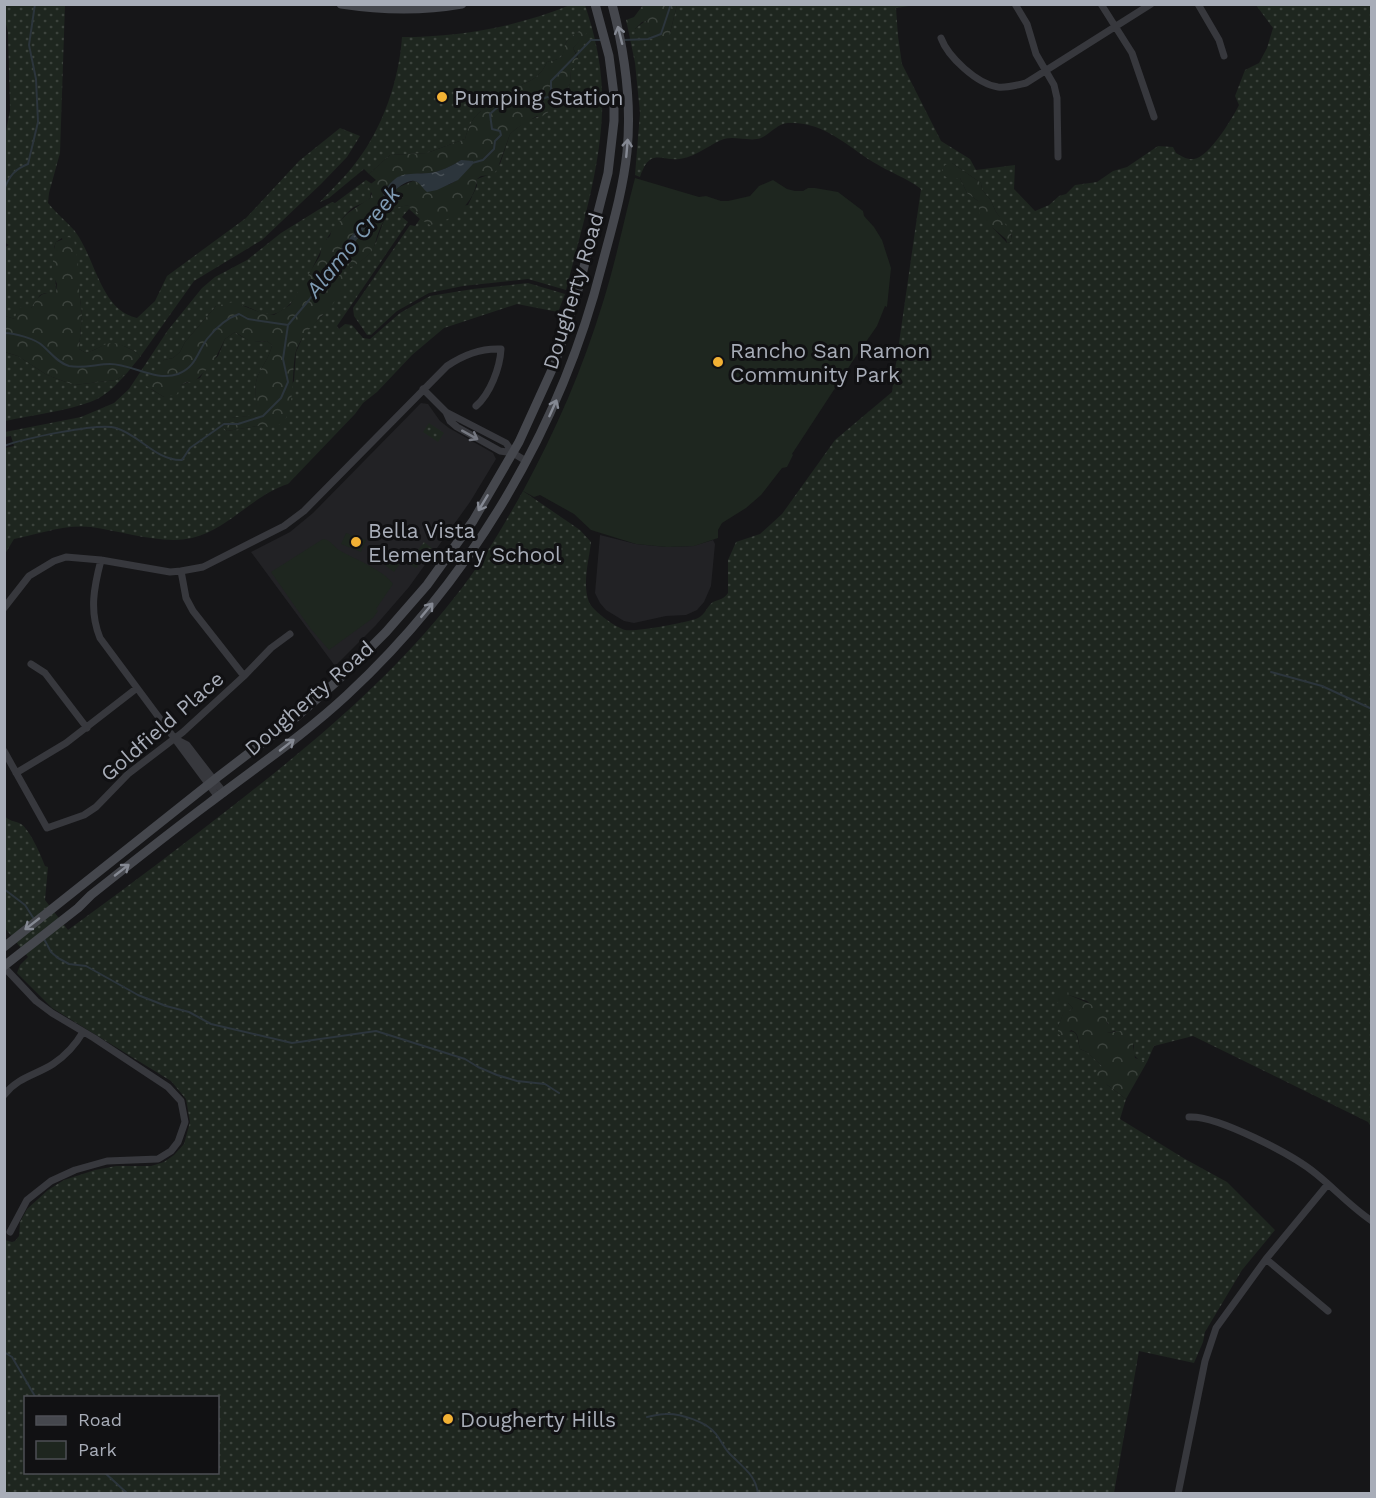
<svg xmlns="http://www.w3.org/2000/svg" width="1376" height="1498" viewBox="0 0 1376 1498" font-family="'Work Sans',sans-serif">
<style>
.built{fill:#222225}
.green{fill:url(#green-dots);fill-rule:evenodd}
.forest{fill:url(#forest-crowns);fill-rule:evenodd}
.pitch{fill:#1e261f}
.water{fill:url(#water-ripples)}
.lines{fill:none;stroke-linecap:round;stroke-linejoin:round}
.stream{stroke:#2c353c;stroke-width:2}
.street{stroke:#37383d;stroke-width:7}
.secondary{stroke:#45474d;stroke-width:9}
.oneway{stroke:#858993}
.oneway2{stroke:#757881}
.poi-dot{fill:#f2b134;stroke:#111113;stroke-width:2}
.labels{text-anchor:middle;dominant-baseline:central;stroke-width:6;stroke-linejoin:round;paint-order:stroke}
.poi-label{font-size:21px;fill:#a8adb8;stroke:#111113;text-anchor:start}
.street-label{font-size:21px;fill:#a8adb8;stroke:#111113}
.water-label{font-size:22px;font-style:italic;fill:#7f9bb3;stroke:#111113}
</style>
<defs>
<pattern id="green-dots" width="8" height="8" patternUnits="userSpaceOnUse" patternTransform="scale(1.5)"><rect width="8" height="8" fill="#1e261f"/><path d="M2 2h.1M6 6h.1" fill="none" stroke="#3c433d" stroke-width="1.8" stroke-linecap="round"/></pattern>
<pattern id="forest-crowns" width="20" height="18" patternUnits="userSpaceOnUse" patternTransform="scale(1.5)"><rect width="20" height="18" fill="#1e261f"/><path d="M2 6a3 3 0 1 1 6 0M12 15a3 3 0 1 1 6 0" fill="none" stroke="#3c433d"/></pattern>
<pattern id="water-ripples" width="26" height="14" patternUnits="userSpaceOnUse" patternTransform="scale(1.5)"><rect width="26" height="14" fill="#2c353c"/><path d="M2 4q2-2 4 0t4 0M15 11q2-2 4 0t4 0" fill="none" stroke="#485056"/></pattern>
</defs>
<rect width="100%" height="100%" fill="#161618"/>
<path class="built" d="M421,403L428,404L440,421L449,428L493,453L496,459L470,502L409,587L376,625L335,666L251,552L290,532L313,513Z
M600,535L636,544L667,547L693,546L713,540L715,544L711,586L704,602L697,610L686,615L666,616L634,623L624,621L606,610L600,603L595,593Z"/>
<path class="green" d="M5,5H65L60,153L49,193L48,203C56,213 66,221 74,230C96,258 100,310 137,318L155,301L167,276L246,218L299,161L340,128L360,136L347,157L321,184L262,240L194,281L140,357C137,352 134,351 128,348C107,338 105,347 86,353L79,349L82,314L79,291L62,238L56,242L54,247L56,292L53,294L45,293L40,295L31,308L16,316L15,319L5,316L4,248L9,245L4,242V142L10,110L8,32L5,20Z
M570,5H585C594,32 601,61 602,90C605,155 582,227 566,290L528,279L463,286L429,293L397,311L371,335H367L354,316L353,308L410,225L415,226L420,219L409,209L402,217L408,222L337,326L339,329L345,324L352,325L363,338L370,339L400,313L430,296L473,289L528,283L565,294L558,312L517,304L444,328L412,355L377,392L363,403L355,414L288,484C253,495 229,529 192,538C162,545 122,531 91,527C66,524 38,534 14,539L5,554V448L14,446L11,436L5,437V432L81,417L114,403L129,389L168,330L202,288L215,277L247,260L281,233L318,210L332,202L335,203L366,180L372,184L370,198C365,203 360,204 354,207C347,212 341,220 335,227C317,247 304,306 274,314C265,317 256,310 248,307C239,304 226,306 216,306L185,342L180,352L173,358L164,360L151,389L164,397L181,385L200,378L206,368L218,356L225,339L235,332C246,340 253,343 267,341L272,345C270,356 264,363 259,373C253,385 256,400 258,413C246,419 233,415 223,421L224,428L227,431L264,425L294,381L296,352L305,332L323,315L343,270C352,267 360,262 367,256C383,243 378,203 409,206L418,213L468,205L477,186V179L488,175L500,164L510,134L517,128L527,121L547,113L563,99L565,91L570,84L571,71L578,57L573,48L588,31H579L566,42L563,55L559,59L547,62C539,81 524,83 507,91C499,95 495,101 488,106C474,115 470,122 465,139L427,153L390,155L369,174L364,169L329,198L320,202C332,189 346,176 357,161C383,127 399,80 402,37C460,37 516,27 570,5Z
M677,5H915L896,8L898,36L902,64L941,141L970,159L976,170L1015,165L1014,189L1035,211L1049,205L1059,196L1066,194L1075,185L1097,182L1113,171L1127,167L1158,146L1173,147L1176,153C1181,156 1187,160 1194,159C1209,157 1232,119 1239,105L1235,96L1245,70L1259,63L1267,48L1273,28L1256,5H1371V1127L1368,1122L1193,1036L1154,1046L1147,1062L1140,1061L1134,1055V1045L1115,1031L1107,1033L1105,1030L1108,1023L1087,1001L1069,995L1057,1003H1068L1073,1008L1069,1012H1064L1058,1027L1059,1034C1078,1028 1076,1032 1080,1049L1087,1052L1102,1066L1106,1084L1126,1099L1120,1119L1185,1159L1227,1182L1275,1230L1242,1270L1205,1332L1203,1342L1194,1363L1139,1351L1114,1493H5V1240L12,1242L15,1241L19,1236L20,1222L27,1209L48,1190L64,1180L95,1170L116,1166H151L164,1162L174,1155L184,1144L190,1122L186,1099L171,1081L52,1008L17,973L20,965L28,957L5,928L4,815C9,822 14,820 21,824C30,830 41,855 45,866L48,867L45,900L68,930C126,888 183,845 239,801C317,740 393,676 454,598C481,565 502,528 523,491L580,530L591,542C589,560 582,584 589,602C593,611 615,627 625,630C635,632 687,623 698,618C705,615 707,606 713,602C720,599 724,599 728,593V560L736,542L760,534L782,514L835,440L892,392L921,189C907,178 889,172 873,162C846,145 823,121 788,123C778,123 770,134 761,138C750,142 736,136 724,139C712,143 701,153 688,157C662,166 652,143 640,177L635,175L640,113L635,63L628,29H635L645,21L649,23V32L670,33ZM952,163L981,183L982,190L990,199L996,212L1012,235L1011,242L1007,243L993,228L978,201L967,193L960,178L952,177ZM26,1398H218V1472H26Z
M4,352L18,356L47,375L74,385L116,380L127,373C119,382 110,392 99,398C76,410 32,415 5,421Z
M429,423L444,433L438,442L423,432Z
M424,542L432,548L416,568L408,563L409,554L418,550Z"/>
<path class="forest" d="M643,5H677L670,33L664,41L651,39L647,21L642,22L635,29H628L626,20L634,17Z
M579,31H589L573,48L579,61L571,71L570,84L565,91L562,103L541,117L537,116L517,128L510,134L497,170L492,175L481,176L477,179C475,203 453,221 430,225L420,219L418,213L409,206C394,204 384,218 379,231C376,237 376,243 373,249C367,259 353,267 343,270C341,278 345,285 341,292C329,314 305,326 296,351C291,366 296,412 282,423C279,425 273,427 269,428L264,425L227,431L224,428L223,420C234,415 246,419 257,413C256,400 253,385 259,373C264,363 270,356 272,345L267,341L251,342L235,332L225,339L213,363L193,383L187,382L181,385L177,394L164,397L145,385L164,360L173,358L180,352L185,342L216,306L233,302L262,313L274,315L290,305L313,267L320,256L322,244L330,236L332,229L348,213L370,198L372,194L368,186L376,180L369,174L390,155L427,153L465,139C470,122 474,115 488,106C495,101 499,95 507,91C524,83 539,81 547,62C570,57 559,55 567,41C569,37 576,34 579,31ZM461,160L473,164C467,168 464,173 459,178C447,191 428,185 413,181L399,187L391,193L390,201L371,217L346,253L328,269L344,245L384,197L383,194C396,171 406,175 429,173C439,172 452,166 461,160Z
M952,163L981,183L982,190L990,199L996,212L1011,232L1012,241L1007,243L1006,239L980,217L978,201L967,193L960,178H948L943,175L942,170L945,165Z
M69,237L74,240L78,262L79,291L82,314L79,349L86,353C106,347 106,337 128,348C134,351 137,352 140,357L127,373L116,380L74,385L47,375L18,356L5,352V316L15,319L17,309L22,307L31,308C35,302 39,293 48,293C56,293 49,295 56,292L57,284L51,270C55,261 52,251 56,242Z
M1066,985L1069,995L1100,1008L1107,1016V1033L1121,1031L1132,1038L1135,1058L1147,1062L1126,1099L1106,1084L1094,1082L1095,1073L1102,1066L1087,1052L1080,1049C1078,1042 1080,1033 1071,1030L1064,1038L1058,1034V1027L1064,1011L1069,1012L1073,1008L1068,1003H1057L1053,998L1057,989Z"/>
<path class="pitch" d="M635,178L699,197L706,196L721,201H728L750,196L759,186L773,180L787,189L795,191H803L808,188H815L838,192L863,211L864,216L874,227L882,240L891,268L887,307L885,306L877,326L861,349L863,350L861,354L858,353L792,454L793,455L787,467L782,468L761,495L746,508L722,523L718,530V538L694,546L667,547L636,544L591,530L574,514L540,495L534,497L523,491C556,430 583,368 603,302C616,261 624,219 635,178Z
M346,533L366,540L361,552L341,544Z
M323,539C331,540 333,546 339,550C354,559 384,570 393,584L376,609L378,611L373,618L329,650L310,628L271,572Z
M384,550L401,562L394,572L377,559Z"/>
<path class="water" d="M461,160L473,161V164L458,180L437,190L427,192C423,189 421,184 417,182C409,177 397,189 391,193L390,201C373,214 363,232 350,249C344,257 337,262 331,271H329L328,269L344,245L384,197L383,194C397,170 405,175 429,173C439,172 452,166 461,160Z"/>
<g class="lines">
<path class="stream" d="M624,40L648,39L661,34L671,4
M472,163L483,160L494,149L495,141L501,135L500,131L492,129L490,114C501,103 514,97 529,103L551,96V81L591,40H603
M4,190C9,176 15,169 28,164L38,122L36,79L29,45L35,4
M4,223V239
M4,333C15,333 36,339 43,346C51,353 58,363 69,366C83,369 97,364 110,364C132,364 156,382 178,374C196,367 197,353 207,339C215,329 227,318 239,314L248,319L288,325L309,300L330,271
M4,446C22,439 100,422 116,428C140,435 156,461 182,460L190,448L224,424H238L263,416L281,398L288,382L283,359L288,325
M1271,672L1322,686L1372,709
M4,889L25,905L34,919
M43,937L51,952L58,958L69,964L86,966L138,995L166,1006L189,1012L211,1024L292,1043L376,1031L465,1059L478,1067L497,1075L517,1081L545,1084L559,1093
M4,1352L12,1357L36,1398
M647,1417C653,1416 659,1414 665,1414C680,1413 707,1422 716,1434C722,1442 725,1450 732,1456C744,1468 756,1476 758,1494
M104,1472L128,1494"/>
<path class="street" d="M1015,4L1027,24L1036,54L1054,85L1057,98L1058,157
M1101,4L1132,53L1154,117
M1198,4L1219,40L1224,56
M941,38C948,57 977,84 998,87C1007,88 1017,85 1026,83L1151,4
M423,389L446,412L450,421L457,427L500,451L513,453L526,461
M446,412L506,443L513,453
M101,560C94,587 89,611 100,638L218,797
M181,571L186,598L193,611L244,676
M4,608L29,576L54,561L66,557L101,560L170,572L181,571L203,567L284,526L304,511L447,366C463,355 481,348 501,349C500,368 490,394 476,406
M31,664L45,673L87,728
M177,740L187,745L224,793
M4,751L47,828L84,815L96,807L128,774L183,732L244,676L271,648L290,634
M16,773L66,743L137,688
M4,967L36,1001L52,1013L94,1038L168,1087L181,1101L185,1122L178,1142L171,1151L158,1159L107,1161L75,1170L51,1181L27,1200L10,1232
M4,1095C18,1077 36,1075 53,1064C65,1056 76,1044 83,1032
M1189,1117C1217,1115 1293,1155 1315,1173C1334,1188 1351,1207 1372,1221
M1266,1259L1328,1311
M1178,1494L1205,1361L1216,1328L1266,1259L1328,1184"/>
<path class="secondary" d="M341,4C381,10 422,11 462,4
M4,947L219,776L295,718L336,682L386,632L427,585L473,521L519,442L555,363L577,294L608,173L614,121V95L609,56L595,4
M4,966L78,908L91,895C130,864 169,833 208,804C255,768 304,735 347,695C471,580 561,428 602,265C612,227 623,190 627,152C632,101 625,53 612,4"/>
</g>
<defs><path id="oneway-shaft" d="M-6 0H5M1.5-3L5.5 0L1.5 3" fill="none" stroke-width="1.6" stroke-linecap="round" stroke-linejoin="round" transform="scale(1.5)"/></defs>
<g class="oneway">
<use href="#oneway-shaft" transform="translate(620 35) rotate(-104)"/>
<use href="#oneway-shaft" transform="translate(627 148) rotate(-85)"/>
<use href="#oneway-shaft" transform="translate(553 408) rotate(-66)"/>
<use href="#oneway-shaft" transform="translate(483 503) rotate(121)"/>
<use href="#oneway-shaft" transform="translate(427 610) rotate(-50)"/>
<use href="#oneway-shaft" transform="translate(287 745) rotate(-38)"/>
<use href="#oneway-shaft" transform="translate(122 870) rotate(-38)"/>
<use href="#oneway-shaft" transform="translate(32 924) rotate(142)"/>
</g>
<use class="oneway2" href="#oneway-shaft" transform="translate(470 435) rotate(29)"/>
<g class="poi-dot">
<circle cx="442" cy="97" r="6"/>
<circle cx="718" cy="362" r="6"/>
<circle cx="356" cy="542" r="6"/>
<circle cx="448" cy="1419" r="6"/>
</g>
<g class="labels">
<g class="poi-label">
<text x="454" y="97">Pumping Station</text>
<text x="730" y="350">Rancho San Ramon<tspan x="730" dy="24">Community Park</tspan></text>
<text x="368" y="530">Bella Vista<tspan x="368" dy="24">Elementary School</tspan></text>
<text x="460" y="1419">Dougherty Hills</text>
</g>
<g class="street-label">
<text transform="translate(573 291) rotate(-73)">Dougherty Road</text>
<text transform="translate(309 698) rotate(-41)">Dougherty Road</text>
<text transform="translate(162 726) rotate(-41)">Goldfield Place</text>
</g>
<g class="water-label">
<text transform="translate(353 242) rotate(-51)">Alamo Creek</text>
</g>
</g>
<rect width="1376" height="1498" fill="none" stroke="#a8adb8" stroke-width="12"/>
<rect x="24" y="1396" width="195" height="78" fill="#111113" stroke="#4d4f55" stroke-width="1.5"/>
<rect x="36" y="1416" width="30" height="9" fill="#45474d" stroke="#4d4f55" stroke-width="1.5"/>
<text x="78" y="1426" font-size="18" fill="#a8adb8">Road</text>
<rect x="36" y="1441" width="30" height="18" fill="#1e261f" stroke="#4d4f55" stroke-width="1.5"/>
<text x="78" y="1456" font-size="18" fill="#a8adb8">Park</text>
</svg>
